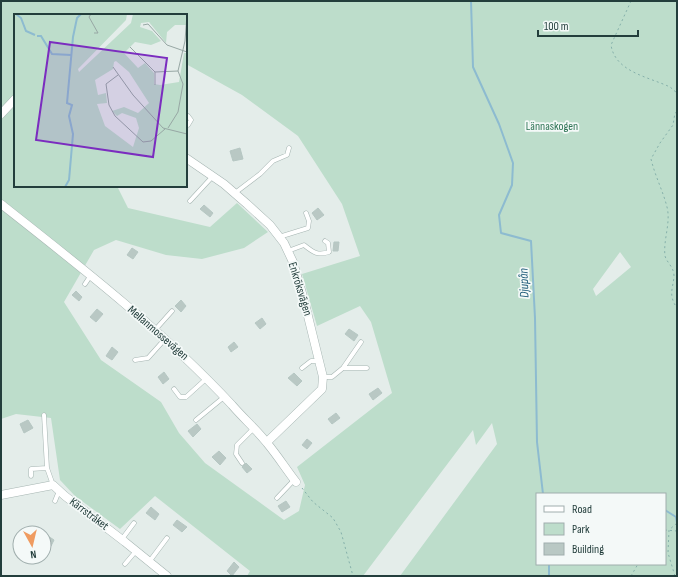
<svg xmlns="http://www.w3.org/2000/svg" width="678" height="577" viewBox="0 0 678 577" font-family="'Sofia Sans Condensed',sans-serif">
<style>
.green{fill:#bdddcb;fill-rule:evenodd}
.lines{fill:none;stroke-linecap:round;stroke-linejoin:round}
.stream{stroke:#8dbbd0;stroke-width:2}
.building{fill:#b9c8c4;stroke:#b6c7c3}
.service-casing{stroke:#a6b5b2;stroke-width:5}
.minor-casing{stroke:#a6b5b2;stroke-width:9}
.path{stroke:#85b0aa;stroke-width:1;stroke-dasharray:2 3;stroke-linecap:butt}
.service{stroke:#fff;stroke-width:4}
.minor{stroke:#fff;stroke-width:8}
.labels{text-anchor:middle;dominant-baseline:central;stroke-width:3.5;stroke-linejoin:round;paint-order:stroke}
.park-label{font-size:12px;fill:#2e7455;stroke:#f4f9f8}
.street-label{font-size:12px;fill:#233e3c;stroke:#f4f9f8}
.water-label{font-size:13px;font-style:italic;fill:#1f5b79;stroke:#f4f9f8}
.inset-river{fill:none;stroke:#8dbbd0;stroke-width:2}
.inset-road{fill:none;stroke:#97a7a4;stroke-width:1}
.view{fill:#7b2cbf;fill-opacity:0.15;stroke:#7b2cbf;stroke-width:2}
.inset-edge{fill:none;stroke:#233e3c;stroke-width:2}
</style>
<rect width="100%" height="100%" fill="#e4edea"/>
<path class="green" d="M1,1H677V576H400L497,444L492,423L476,445L473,430L363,576H247L250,571L155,496L120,529L75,496L60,480L51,418L16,414L1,419ZM15,15H186V64L242,95L298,136L342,204L360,256L302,274L317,326L360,306L371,322L392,393L297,467L305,485L299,511L284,520L205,463L179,433L161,402L101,360L64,302L94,250L116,240L166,255L202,259L244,248L268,232L237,203L210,227L128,208L117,186H15ZM620,252L631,267L596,296L593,289ZM537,494H665V564H537Z"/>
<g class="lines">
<path class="stream" d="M471,1L473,67L499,124L513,163L512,185L499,215L501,233L531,241L535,318L537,442L543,494
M665,510L676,517L677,523
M549,564V576"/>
</g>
<path class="building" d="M240,148L243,159L233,161L230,151Z
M204,205L213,213L210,217L200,209Z
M318,208L324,215L317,220L312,213Z
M334,242H339L338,251H333Z
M132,248L138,252L133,259L127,255Z
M76,291L82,297L79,301L72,295Z
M181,300L186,306L181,312L175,306Z
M97,309L103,314L96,322L90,317Z
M262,318L266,324L260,329L255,323Z
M349,329L358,335L354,341L345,334Z
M234,342L238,347L231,352L228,347Z
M112,347L118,352L112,360L106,356Z
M164,372L169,379L163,384L158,377Z
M294,373L302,381L297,386L288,378Z
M378,388L382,393L373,400L369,394Z
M336,413L340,418L332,424L328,419Z
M28,420L33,428L24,433L20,424Z
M197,424L201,429L193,437L188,431Z
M307,439L312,443L307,449L302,445Z
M219,451L226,458L220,465L212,457Z
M246,463L252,469L247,473L242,467Z
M286,501L290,507L282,512L278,506Z
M151,507L159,514L155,520L146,513Z
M177,520L187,527L182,532L173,525Z
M45,534L54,540L51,546L44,542Z
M234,562L239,567L232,576L227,571Z"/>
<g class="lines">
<g class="service-casing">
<path id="service" d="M186,125H188L191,120L188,116
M235,193L260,174L273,161L287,155L289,148
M190,201L213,176
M279,237L308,228L309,221L306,213
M288,251L304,245C313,252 317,256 329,252L328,243L325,241
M85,284L91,275
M155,330L172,311
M135,360L148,358L165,339
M302,368L311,361H319
M343,368H367
M323,377H332L343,368L361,342
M174,389L180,397H186L207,378
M44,415L47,468L53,485
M196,420L224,397
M242,463L236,454L237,445L254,428
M31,476V469L47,468
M277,498L294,480
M55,501L59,491
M122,539L134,523
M149,562L167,538
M125,564L136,551"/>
</g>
<g class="minor-casing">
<path id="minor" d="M1,114L15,99
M186,158L224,184L247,204L270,225L284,243L293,262L304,300L323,377L322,389L267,442
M1,204C81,267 162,330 232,405C243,418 256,429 267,443C277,455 286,469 296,482
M1,495L53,485L65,496L125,542L167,576"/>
</g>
<path class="path" d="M631,1L611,45C615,72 649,77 670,87L675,91L677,96
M677,112L675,113L673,125L660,143L651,159C655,176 663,191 667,207C671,223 663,240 665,256C667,263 674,267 674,276C673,289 668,295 677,308
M302,488L313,502L333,518L341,532L353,576
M665,530L677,531
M631,576L638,564
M675,576L668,553L669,530L677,523"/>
<use href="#service" class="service"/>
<use href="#minor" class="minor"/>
</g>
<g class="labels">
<g class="park-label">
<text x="552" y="126">Lännaskogen</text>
</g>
<g class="street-label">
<text transform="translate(300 289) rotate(73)">Enkröksvägen</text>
<text transform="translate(158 333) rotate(41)">Mellanmossevägen</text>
<text transform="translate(89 514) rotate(37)">Kärrstråket</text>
</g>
<g class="water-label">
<text transform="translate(524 283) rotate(-92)">Djupån</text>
</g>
</g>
<g transform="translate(14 14)">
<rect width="173" height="173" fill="#e4edea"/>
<path d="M0,0H113L112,6L64,55L65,58L117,9L119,0H173V11H161L153,18L152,29L135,8L127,9L126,13L138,17L147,27L137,31L121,28L110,39L124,54L131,49L140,59V70L146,71L165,68L170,39H173V173H0ZM102,47L115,58L135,89L124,99L110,93L98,97L103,102L108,99L122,104L125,114L119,133L91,112L83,90L93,89L92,79L84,81L81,66L99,55L100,48Z" fill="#bdddcb" fill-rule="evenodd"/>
<path class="inset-river" d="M2,0L7,4L12,17L21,21M23,22H27L38,40L57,41M51,173L55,166L59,120L55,102L58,91L53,89L59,23L63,4L67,0"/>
<path class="inset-road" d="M77,0L75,3L84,19H80M129,11L134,10L153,31L173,38M116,33L141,58L164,57M99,53L119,81L149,114L173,120M104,61L92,70L95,91L101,102L129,128L137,127L151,115M141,71V58M154,114L164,98L169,70L164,57L171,27L173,0"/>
<path class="view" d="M36,28L153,44L139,143L22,126Z"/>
<rect width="173" height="173" class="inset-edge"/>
</g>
<rect width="678" height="577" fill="none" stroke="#233e3c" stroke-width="4"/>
<rect x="536" y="493" width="130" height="72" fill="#f4f9f8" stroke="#a0aead"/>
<rect x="544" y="506" width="20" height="6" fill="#ffffff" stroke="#a0aead"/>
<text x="572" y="513" font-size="12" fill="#233e3c">Road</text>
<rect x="544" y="523" width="20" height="12" fill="#bdddcb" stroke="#a0aead"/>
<text x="572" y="533" font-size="12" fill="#233e3c">Park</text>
<rect x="544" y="543" width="20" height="12" fill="#b9c8c4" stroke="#a0aead"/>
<text x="572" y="553" font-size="12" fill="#233e3c">Building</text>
<g transform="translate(32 545) rotate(172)"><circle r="19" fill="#f4f9f8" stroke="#a0aead"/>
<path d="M0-3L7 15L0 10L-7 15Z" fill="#ef9b60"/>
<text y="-6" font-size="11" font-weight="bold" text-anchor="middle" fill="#233e3c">N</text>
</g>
<path d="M538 30v6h100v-6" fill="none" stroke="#233e3c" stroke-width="2"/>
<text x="544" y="30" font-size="12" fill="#233e3c" stroke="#f4f9f8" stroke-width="3" paint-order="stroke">100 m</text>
</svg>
